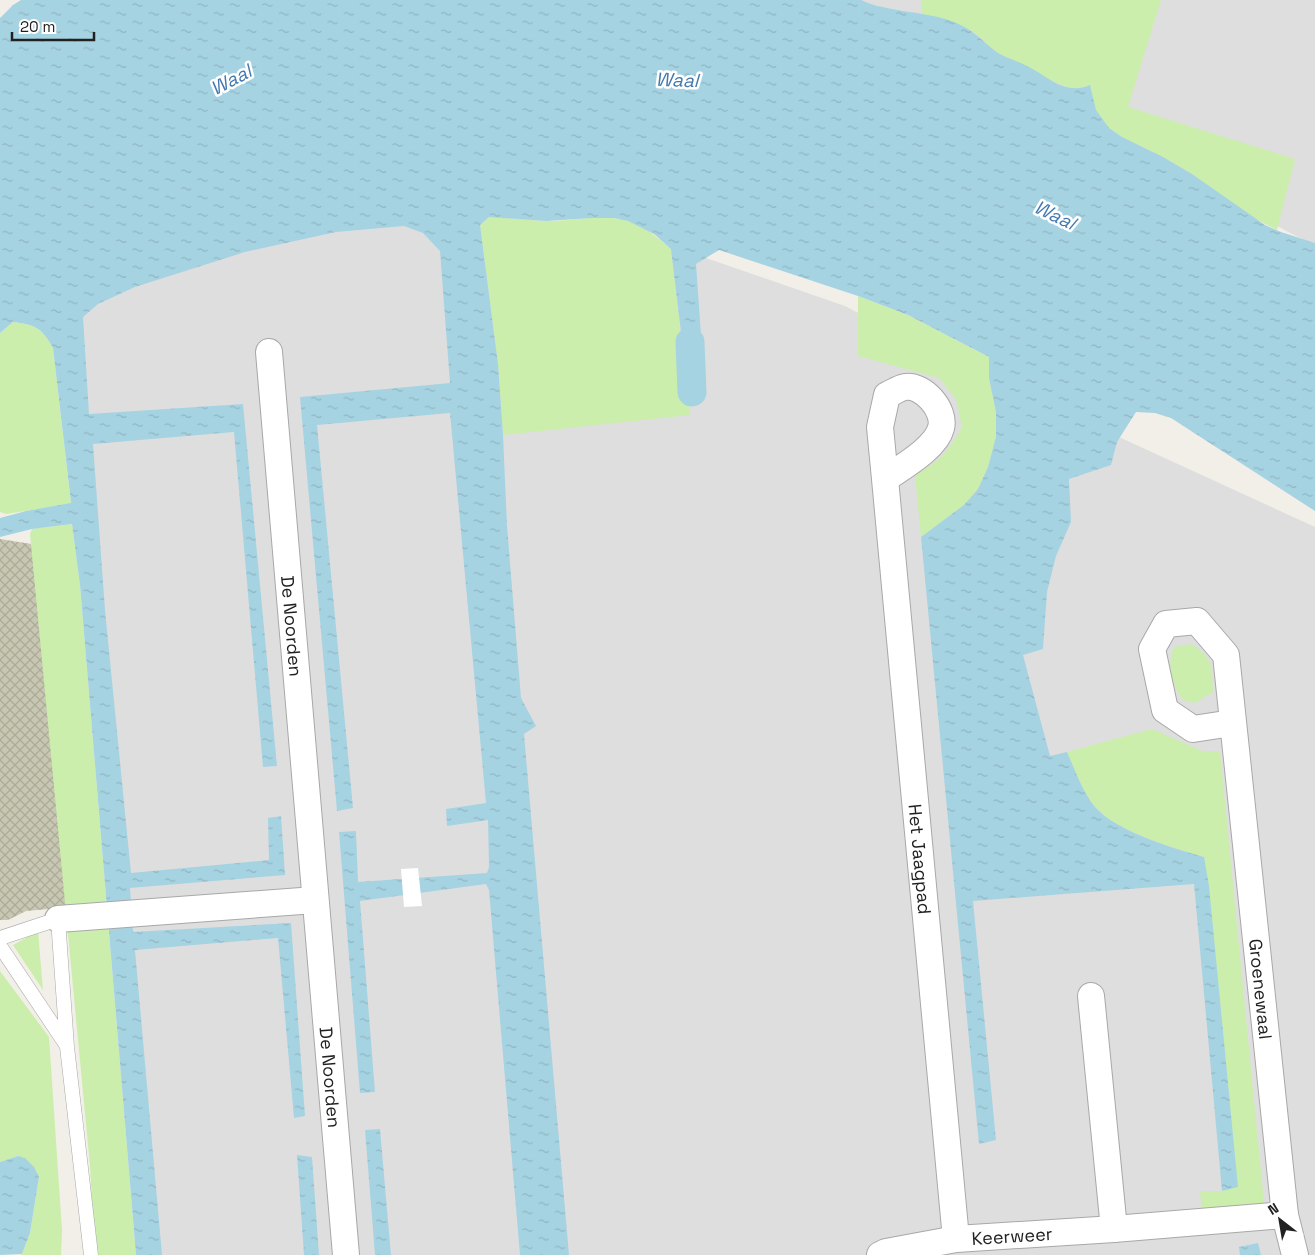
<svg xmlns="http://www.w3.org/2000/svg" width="1315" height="1255" viewBox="0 0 1315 1255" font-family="'Space Grotesk',sans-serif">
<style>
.residential{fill:#dfdede}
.construction{fill:url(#construction-cross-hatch)}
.grass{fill:#cbeeac}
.water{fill:url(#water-ripples)}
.pier{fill:#fff}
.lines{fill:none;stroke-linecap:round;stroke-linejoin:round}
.canal{stroke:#a6d3e2;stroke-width:29}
.service-casing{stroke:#a8a8a8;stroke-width:15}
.minor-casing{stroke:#a8a8a8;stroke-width:28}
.service{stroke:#fff;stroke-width:14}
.minor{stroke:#fff;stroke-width:26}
.labels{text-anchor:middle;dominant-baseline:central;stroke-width:5;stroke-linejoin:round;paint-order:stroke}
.street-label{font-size:18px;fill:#212121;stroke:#fff}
.water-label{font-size:19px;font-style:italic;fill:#4479b0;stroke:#fff}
</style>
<defs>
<pattern id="construction-cross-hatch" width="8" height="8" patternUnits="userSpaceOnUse" patternTransform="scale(1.25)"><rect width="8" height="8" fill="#c7c7b2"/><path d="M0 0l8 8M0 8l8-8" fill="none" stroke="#abab99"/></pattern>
<pattern id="water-ripples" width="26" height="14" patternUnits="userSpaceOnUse" patternTransform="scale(1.25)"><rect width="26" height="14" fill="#a6d3e2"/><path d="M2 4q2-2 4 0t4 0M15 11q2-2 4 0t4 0" fill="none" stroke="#8fb5c2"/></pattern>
</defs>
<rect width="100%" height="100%" fill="#f2efe8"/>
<path class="residential" d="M804,0H1315V246L959,58Z
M446,211L622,229L845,306L927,349L1315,527V1255H141L65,272Z"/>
<path class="construction" d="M0,539L44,546L83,906L26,911L8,920H0Z"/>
<path class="grass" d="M921,0H1161L1128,107L1295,159L1277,230L1250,216L1192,174L1163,157L1122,137L1109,128L1096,110L1089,85C1085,87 1080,89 1075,89C1062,88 1011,61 998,53C988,46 980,35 968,29C955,21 936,17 921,14Z
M489,217C509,217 528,221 547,221C574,221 604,213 629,221C645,226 658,238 671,249L690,415L503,435L498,364L480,225Z
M858,296L908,315L989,357V378L996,412V437L988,467L978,489L964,505L921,537L915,475C940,461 948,452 962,427L956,399L939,378L858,356Z
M13,322C36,325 42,328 53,348L71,504L6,514L0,512V333Z
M72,524L80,585L136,1255H95L90,1166L30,534L32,529Z
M1191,644C1214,658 1212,668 1213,692L1195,703L1183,700C1172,685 1166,664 1174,647Z
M1152,729L1202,751H1220L1264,1203L1202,1212L1200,1191H1222L1237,1187L1204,857C1173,848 1117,832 1095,807C1082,791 1075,770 1067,752Z
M38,931L43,990L13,945Z
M0,971L49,1037L62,1230L61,1255H20L22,1254L30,1233L39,1177L18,1156L0,1162Z"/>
<path class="water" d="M21,0H861C868,3 875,6 883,7C910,14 943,13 968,29C979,36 988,46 998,53C1007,58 1017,61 1027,66C1048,76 1064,96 1090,85L1096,110L1109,128L1122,137L1163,157L1192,174L1265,225L1281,232L1315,243V511L1171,418L1155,413L1136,412L1117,442L1111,465L1069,479L1071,522L1056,556L1047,592L1043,649L1023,655L1050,756L1067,752C1075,770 1082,791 1095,807C1117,832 1173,848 1204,857L1209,886L1238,1187L1222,1191L1194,884L973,901L996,1140L979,1144L921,537L964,505L978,489L988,467L996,437V412L989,378V357L908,315L858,296L719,250L696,264L704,377L687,382L671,249L654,234L628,221L614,218H593L546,221L489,217L480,225L498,364L503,435L507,526L521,698L536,726L524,734L569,1255H520L489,890L486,884L360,901L375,1092L360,1093L339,832L356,831L358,882L487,873L489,867L488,820L447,826L446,809L486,803L450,413L317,425L353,808L337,811L300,397L450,383L440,251L423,233L404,226L336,232L245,252L135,287L98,304L83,317L89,414L243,404L277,766L263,767L234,432L93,444L105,610L131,873L269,860L268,818L281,816L285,875L130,888L133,932L291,923L305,1116L294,1118L278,938L135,950L162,1255H136L80,585L72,524L32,529L0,537V518L26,511L71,503L53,348C42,328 36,325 13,322L0,333V18L13,5Z
M380,1129L391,1255H375L365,1130Z
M297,1155L312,1157L319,1255H304Z
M18,1156L25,1158L34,1167L39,1177L30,1233L22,1254L0,1255V1162Z
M1258,1243L1261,1255H1240L1239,1247Z"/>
<path class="pier" d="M418,868L422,906L404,907L401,869Z"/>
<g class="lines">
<path class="canal" d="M690,342L692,392"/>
<g class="service-casing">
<path id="service" d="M0,938L58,919L67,1047L91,1255
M0,946L67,1046"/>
</g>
<g class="minor-casing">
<g id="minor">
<path id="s1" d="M269,352L346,1255"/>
<path id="s2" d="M885,479L880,427L887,395C892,393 899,388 905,387C923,384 946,410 941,428C936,448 902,467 885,479L956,1239"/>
<path id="s3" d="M1232,723L1193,729L1165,710L1152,649L1166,624L1197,621L1226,655L1285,1215L1295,1255"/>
<path d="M58,919L315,900"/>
<path d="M1091,996L1114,1229"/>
<path id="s4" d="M880,1255L886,1252L956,1239L1114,1229L1285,1215"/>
</g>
</g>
<use href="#service" class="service"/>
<use href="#minor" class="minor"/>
</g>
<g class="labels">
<g class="street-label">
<text stroke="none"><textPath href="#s1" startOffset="275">De Noorden</textPath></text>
<text stroke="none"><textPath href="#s2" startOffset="625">Het Jaagpad</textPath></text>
<text stroke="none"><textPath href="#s3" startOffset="576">Groenewaal</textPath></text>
<text stroke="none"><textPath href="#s1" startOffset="728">De Noorden</textPath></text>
<text stroke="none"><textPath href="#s4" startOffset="134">Keerweer</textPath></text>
</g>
<g class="water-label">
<text transform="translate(231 80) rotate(-28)">Waal</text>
<text transform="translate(677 80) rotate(2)">Waal</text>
<text transform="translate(1055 215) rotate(26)">Waal</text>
</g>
</g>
<g transform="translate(1280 1220) rotate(329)" stroke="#ffffff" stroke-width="4" paint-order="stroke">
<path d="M0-4L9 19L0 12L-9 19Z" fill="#212121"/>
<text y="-8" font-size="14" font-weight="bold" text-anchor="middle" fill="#212121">N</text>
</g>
<path d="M12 32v8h82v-8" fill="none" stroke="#212121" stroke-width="2.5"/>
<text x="20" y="32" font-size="15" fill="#212121" stroke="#ffffff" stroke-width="4" paint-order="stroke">20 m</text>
</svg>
